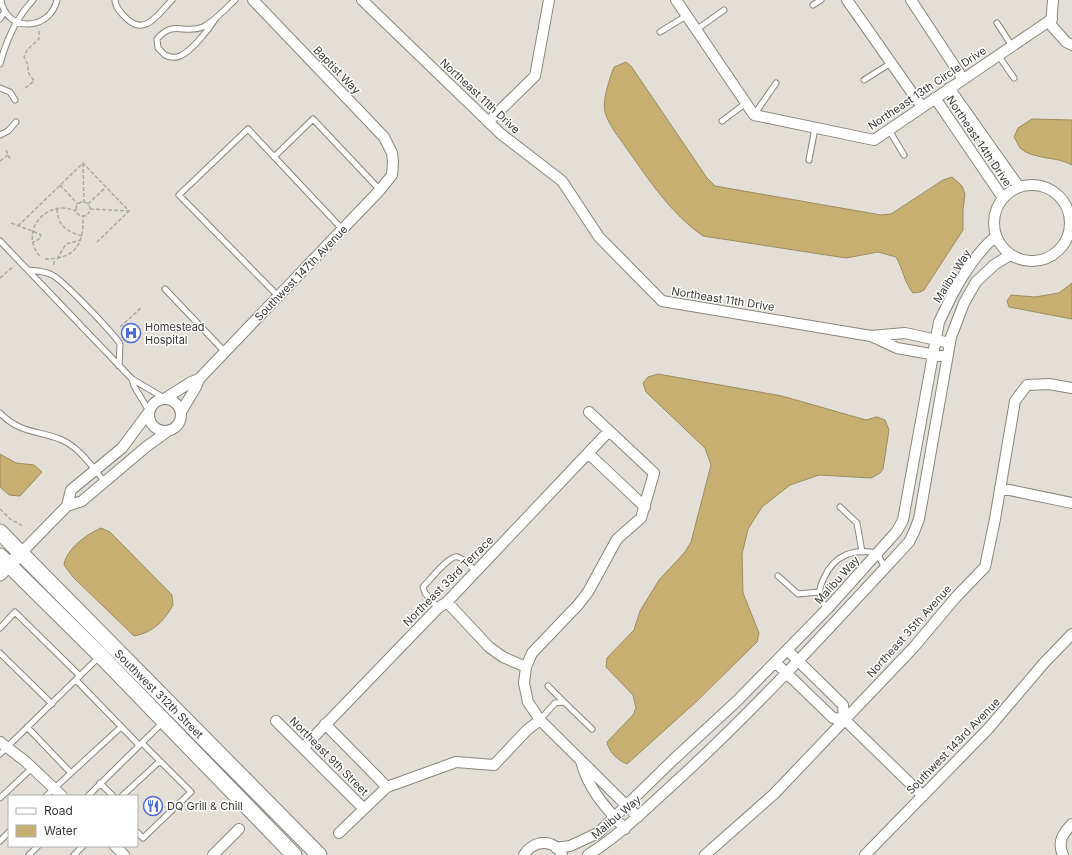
<svg xmlns="http://www.w3.org/2000/svg" width="1072" height="855" viewBox="0 0 1072 855" font-family="Inter,sans-serif">
<style>
.water{fill:#c6af71;stroke:#9c8c5f}
.lines{fill:none;stroke-linecap:round;stroke-linejoin:round}
.service-casing{stroke:#89867d;stroke-width:7}
.minor-casing{stroke:#89867d;stroke-width:12}
.tertiary-casing{stroke:#89867d;stroke-width:15}
.secondary-casing{stroke:#89867d;stroke-width:17}
.path{stroke:#aba8a1;stroke-width:1.5;stroke-dasharray:4 2;stroke-linecap:butt}
.service{stroke:#fff;stroke-width:5}
.minor{stroke:#fff;stroke-width:10}
.tertiary{stroke:#fff;stroke-width:13}
.secondary{stroke:#fff;stroke-width:15}
.labels{text-anchor:middle;dominant-baseline:central;stroke-width:3;stroke-linejoin:round;paint-order:stroke}
.street-label{font-size:11px;fill:#3a3935;stroke:#fff}
.poi-label{font-size:11px;fill:#3a3935;stroke:#fff;text-anchor:start}
</style>
<rect width="100%" height="100%" fill="#e3dfd6"/>
<path class="water" d="M626,62L631,66L707,178L715,186L881,215L891,214L943,180L952,177L962,186L965,194L963,210V230L924,290L920,292L913,293C904,282 903,269 896,257L878,252L846,258L703,236C671,214 649,180 627,149C619,137 609,126 605,112C602,101 610,77 614,67Z
M1032,119L1072,120V165C1057,156 1033,160 1020,148C1018,145 1016,140 1014,137L1018,128Z
M1072,283V319L1009,307L1007,301L1011,295L1035,297L1059,293Z
M658,374L782,396L866,420L877,417L885,420L889,430L883,469L880,473L871,478L819,475L790,485L762,507L748,529L742,554L743,593L759,633L757,642L697,701L627,764C617,760 609,752 607,742L633,715L636,708L633,695L606,667L607,658L634,630L640,611L659,580L685,552L691,542L711,465L705,448L646,392L643,383L648,377Z
M0,454L16,463L34,465L42,472L20,496L9,495L0,487Z
M101,528L110,532L172,595L173,605C164,621 153,633 134,636L73,577L64,565C66,549 87,534 101,528Z"/>
<g class="lines">
<g class="service-casing">
<path id="service" d="M1,0C6,33 50,31 57,0
M115,0C115,7 121,13 126,18C145,37 158,14 172,0
M813,5L821,0
M216,18C209,29 192,51 180,56C175,58 169,57 165,55L158,48L157,39C174,19 184,35 203,27C215,21 225,9 235,0
M0,19L5,11
M997,23L1012,46
M696,30L724,10
M660,32L686,16
M998,55L1014,78
M0,64C6,41 17,17 33,0
M864,80L891,63
M0,88L10,92L15,100
M754,115L776,83
M722,121L746,103
M889,130L904,155
M0,135L8,131L16,122
M274,157L313,119L380,190
M809,160L815,128
M0,241L132,379L164,398
M28,270C36,271 45,271 52,275C62,279 114,334 120,344L119,366
M165,289L225,352
M278,296L179,195L248,129L343,230
M132,379L134,386L149,411
M0,413C20,434 39,430 62,440C80,448 92,467 104,481
M840,507L857,523L862,552
M778,576L798,594L819,592
M438,608L425,593L423,587C430,580 450,554 458,557C464,559 471,567 476,571
M827,610C824,605 820,598 820,593C819,588 822,582 824,578C834,555 854,548 877,553L885,568
M0,628L15,612L80,676
M0,653L52,704
M76,680L139,745
M548,686L564,702
M540,720L555,703L564,702L592,729
M27,727L71,773
M0,754L100,656
M100,783L113,796
M46,796L121,727
M88,796L163,722
M122,796L160,761L142,743
M0,798L32,768
M137,832L143,838L191,792L160,761
M0,841L9,832
M29,855L38,846
M74,855L83,846"/>
</g>
<g class="minor-casing">
<path id="minor" d="M362,0L501,134L562,181L599,237L662,301L871,336L905,333L950,343
M676,0L754,115L874,140L1052,19
M847,0L922,107
M911,0L963,79
M1053,0L1051,25L1066,42L1072,45
M949,88L1019,187
M935,98L1003,198
M488,122L535,76L549,0
M994 223a38 38 0 1 1 76 0a38 38 0 1 1-76 0Z
M871,336L897,348L947,357
M166,398L191,382L199,379
M149 415a16 16 0 1 1 32 0a16 16 0 1 1-32 0Z
M181,412L196,387L199,379L380,190L392,175L393,162L392,153L384,137L253,0
M589,412L654,473L641,518L617,539L588,592L578,605L532,653L526,667L524,683L528,702L540,720L638,817
M588,453L645,507
M1000,488L1072,503
M67,506L71,490L122,448L148,413
M21,553L67,506L82,501L146,447L168,431
M447,602L489,647L503,657L526,667
M787,650L843,705L844,719L923,796
M775,662L833,718L844,719
M276,721L364,809
M325,724L387,787
M0,742L25,761L62,796
M303,748L438,608L447,602L609,431
M581,761C588,789 606,808 625,829
M339,833L387,787L456,762L494,765L527,730L540,720
M115,846L124,855
M556,848L570,846L598,833L673,760L737,701L829,607L897,531L903,520L939,322C953,292 970,258 996,236
M213,855L239,829
M524,855C533,840 554,838 562,855
M588,855C623,833 651,804 681,777C761,703 835,622 909,542L914,532L919,519L951,337L964,303L976,282L994,265L1010,255
M705,855L774,794L914,647L956,597L985,567L995,519L1015,401L1027,385L1049,384L1072,388
M865,855L988,729L1044,663L1072,634
M1063,855C1057,842 1063,833 1072,824"/>
</g>
<g class="tertiary-casing">
<path id="tertiary" d="M0,574L21,553"/>
</g>
<g class="secondary-casing">
<path id="secondary" d="M0,532L319,855
M0,556L100,655L294,855"/>
</g>
<path class="path" d="M25,88L34,81L28,72V65L24,57L27,50L39,39V31
M6,150L10,159
M0,161L8,155
M83,163L84,203
M60,185L78,204
M76 209a7 7 0 1 1 14 0a7 7 0 1 1-14 0Z
M88,204L106,187
M57,209C58,226 67,232 83,236
M90,209L129,211
M11,223L40,234L41,238L32,243
M18,226L83,163L129,211L96,243
M40,256C23,238 36,210 61,208C66,208 71,209 76,211
M45,259C75,259 84,245 83,216
M57,259L66,244L81,240
M54,265V259
M0,278L14,266
M120,327L141,308
M0,509L10,519L23,526"/>
<use href="#service" class="service"/>
<use href="#minor" class="minor"/>
<use href="#tertiary" class="tertiary"/>
<use href="#secondary" class="secondary"/>
</g>
<defs>
<g id="hospital-ring" transform="scale(1)"><circle r="9.5" fill="#fff" stroke="#4f6adf" stroke-width="1.5"/><path d="M-5-5h3v3.5h4V-5h3V5h-3V1.5h-4V5h-3Z" fill="#4f6adf"/></g>
<g id="restaurant-ring" transform="scale(1)"><circle r="9.5" fill="#fff" stroke="#4f6adf" stroke-width="1.5"/><path d="M-5-6h1v4h1v-4h1v4h1v-4h1v5L-1.5 .5V6h-2V.5L-5-1ZM5-6V6H3V1.5H1.5Q1.5-4 5-6Z" fill="#4f6adf"/></g>
</defs>
<g fill-rule="evenodd">
<use href="#hospital-ring" x="131" y="333"/>
<use href="#restaurant-ring" x="153" y="806"/>
</g>
<g class="labels">
<g class="street-label">
<text transform="translate(337 70) rotate(46)">Baptist Way</text>
<text transform="translate(927 88) rotate(-34)">Northeast 13th Circle Drive</text>
<text transform="translate(480 96) rotate(43)">Northeast 11th Drive</text>
<text transform="translate(979 141) rotate(56)">Northeast 14th Drive</text>
<text transform="translate(301 273) rotate(-46)">Southwest 147th Avenue</text>
<text transform="translate(952 276) rotate(-58)">Malibu Way</text>
<text transform="translate(723 299) rotate(9)">Northeast 11th Drive</text>
<text transform="translate(837 580) rotate(-48)">Malibu Way</text>
<text transform="translate(448 581) rotate(-45)">Northeast 33rd Terrace</text>
<text transform="translate(909 631) rotate(-48)">Northeast 35th Avenue</text>
<text transform="translate(159 694) rotate(45)">Southwest 312th Street</text>
<text transform="translate(953 746) rotate(-46)">Southwest 143rd Avenue</text>
<text transform="translate(329 756) rotate(45)">Northeast 9th Street</text>
<text transform="translate(616 817) rotate(-40)">Malibu Way</text>
</g>
<g class="poi-label">
<text x="145" y="327">Homestead<tspan x="145" dy="13">Hospital</tspan></text>
<text x="167" y="806">DQ Grill &amp; Chill</text>
</g>
</g>
<rect x="8" y="795" width="130" height="52" fill="#ffffff" stroke="#b0b0ae"/>
<rect x="16" y="808" width="20" height="6" fill="#ffffff" stroke="#b0b0ae"/>
<text x="44" y="815" font-size="12" fill="#3a3935">Road</text>
<rect x="16" y="825" width="20" height="12" fill="#c6af71" stroke="#b0b0ae"/>
<text x="44" y="835" font-size="12" fill="#3a3935">Water</text>
</svg>
